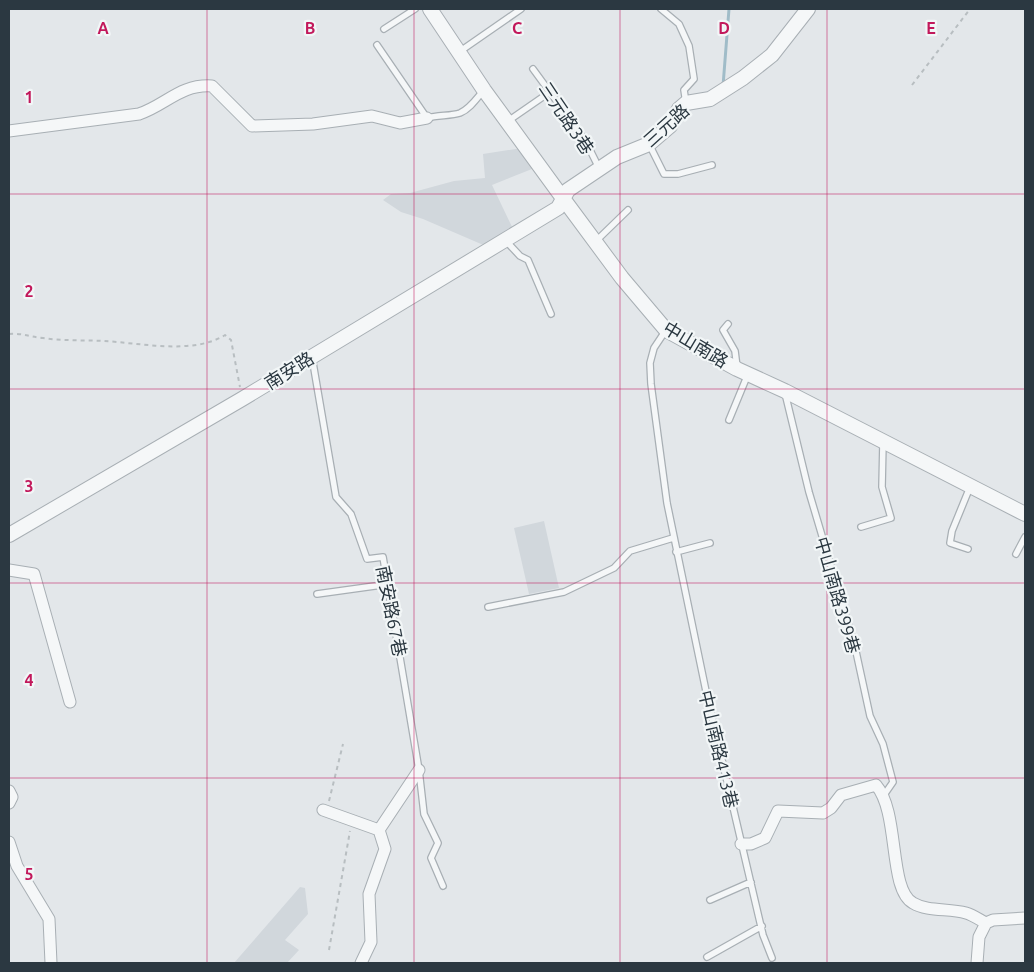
<svg xmlns="http://www.w3.org/2000/svg" width="1034" height="972" viewBox="0 0 1034 972" font-family="Ubuntu,'Noto Sans TC',sans-serif">
<style>
.built{fill:#d1d7dc}
.lines{fill:none;stroke-linecap:round;stroke-linejoin:round}
.stream{stroke:#a0bcc8;stroke-width:3}
.service-casing{stroke:#a8afb4;stroke-width:8}
.minor-casing{stroke:#a8afb4;stroke-width:13}
.tertiary-casing{stroke:#a8afb4;stroke-width:16}
.path{stroke:#b8bec1;stroke-width:2;stroke-dasharray:4 4;stroke-linecap:butt}
.service{stroke:#f5f7f8;stroke-width:5.5}
.minor{stroke:#f5f7f8;stroke-width:11}
.tertiary{stroke:#f5f7f8;stroke-width:14}
.grid{fill:none;stroke:#c2185b;stroke-width:1;stroke-opacity:0.55}
.labels{text-anchor:middle;dominant-baseline:central;stroke-width:4.5;stroke-linejoin:round;paint-order:stroke}
.street-label{font-size:18px;fill:#2b3841;stroke:#f2f6f7}
.grid-label{font-size:16px;text-anchor:middle;font-weight:bold;fill:#c2185b;stroke:#f2f6f7;stroke-width:4.5;stroke-linejoin:round;paint-order:stroke}
</style>
<rect width="100%" height="100%" fill="#e3e7ea"/>
<path class="built" d="M522,148L537,167L492,185L514,231L488,247L423,219L401,212L383,200L391,194L410,193L454,181L485,178L483,154Z
M544,521L559,588L529,594L514,528Z
M300,887L305,888L308,914L285,940L299,950L287,963H234Z"/>
<g class="lines">
<path class="stream" d="M723,86L729,9"/>
<g class="service-casing">
<path id="service" d="M661,9L679,24L689,46L694,79L684,90L686,103
M384,29L415,9
M377,45L427,118C438,115 451,116 460,113C470,109 477,98 484,90
M459,52L521,9
M533,69L585,140L599,168
M508,121L550,92
M649,144L664,174H678L712,165
M506,241L520,256L528,260L551,314
M595,242L628,210
M728,324L723,330L735,351L737,367
M666,330L654,348L650,363L651,384L667,503L707,696L763,935L772,958
M312,357L336,497L351,514L367,559L383,557L419,770L424,814L438,843L431,858L443,886
M785,393L809,492L855,647L870,716L883,744L893,782L884,795
M729,420L748,374
M861,527L891,518L882,487L883,442
M968,549L950,543L952,531L970,487
M676,552L710,543
M1016,554L1025,537
M317,594L389,584
M488,607L564,592L614,568L630,551L673,538
M710,900L751,882
M707,957L762,926"/>
</g>
<g class="minor-casing">
<path id="minor" d="M9,131L139,114C166,105 180,84 212,86L252,126L313,124L372,116L400,123L427,118
M9,570L34,574L70,702
M9,791L12,797L9,803
M323,810L379,830L385,849L369,894L371,942L361,963
M379,830L419,770
M9,842L17,866L49,919L51,963
M741,844H751L765,838L778,811L823,813L831,808L841,795L876,785C900,813 888,889 913,903C928,912 949,908 966,913C973,915 980,920 986,923L993,920L1025,918
M977,963L979,937L986,923"/>
</g>
<g class="tertiary-casing">
<path id="tertiary" d="M430,9L484,90L562,197L622,278L666,330L737,369L785,391L1025,514
M9,535L242,399L558,208L568,190L617,157L649,144L670,126L679,109L686,103L710,99L743,78L772,55L808,9"/>
</g>
<path class="path" d="M912,85L970,9
M9,334C24,333 29,337 43,338C63,341 84,340 104,341C141,343 193,355 225,335L231,340L240,387
M329,801L343,744
M329,950L350,831"/>
<use href="#service" class="service"/>
<use href="#minor" class="minor"/>
<use href="#tertiary" class="tertiary"/>
</g>
<path class="grid" d="M207,9V963M414,9V963M620,9V963M827,9V963M9,194H1025M9,389H1025M9,583H1025M9,778H1025"/>
<g class="labels">
<g class="street-label">
<text transform="translate(567 118) rotate(56)">三元路3巷</text>
<text transform="translate(666 125) rotate(-42)">三元路</text>
<text transform="translate(696 344) rotate(31)">中山南路</text>
<text transform="translate(289 370) rotate(-32)">南安路</text>
<text transform="translate(838 595) rotate(74)">中山南路399巷</text>
<text transform="translate(392 611) rotate(79)">南安路67巷</text>
<text transform="translate(719 749) rotate(77)">中山南路413巷</text>
</g>
</g>
<g class="grid-label">
<text x="103" y="34">A</text>
<text x="310" y="34">B</text>
<text x="517" y="34">C</text>
<text x="724" y="34">D</text>
<text x="931" y="34">E</text>
<text x="29" y="103">1</text>
<text x="29" y="297">2</text>
<text x="29" y="492">3</text>
<text x="29" y="686">4</text>
<text x="29" y="880">5</text>
</g>
<rect width="1034" height="972" fill="none" stroke="#2b3841" stroke-width="20"/>
</svg>
